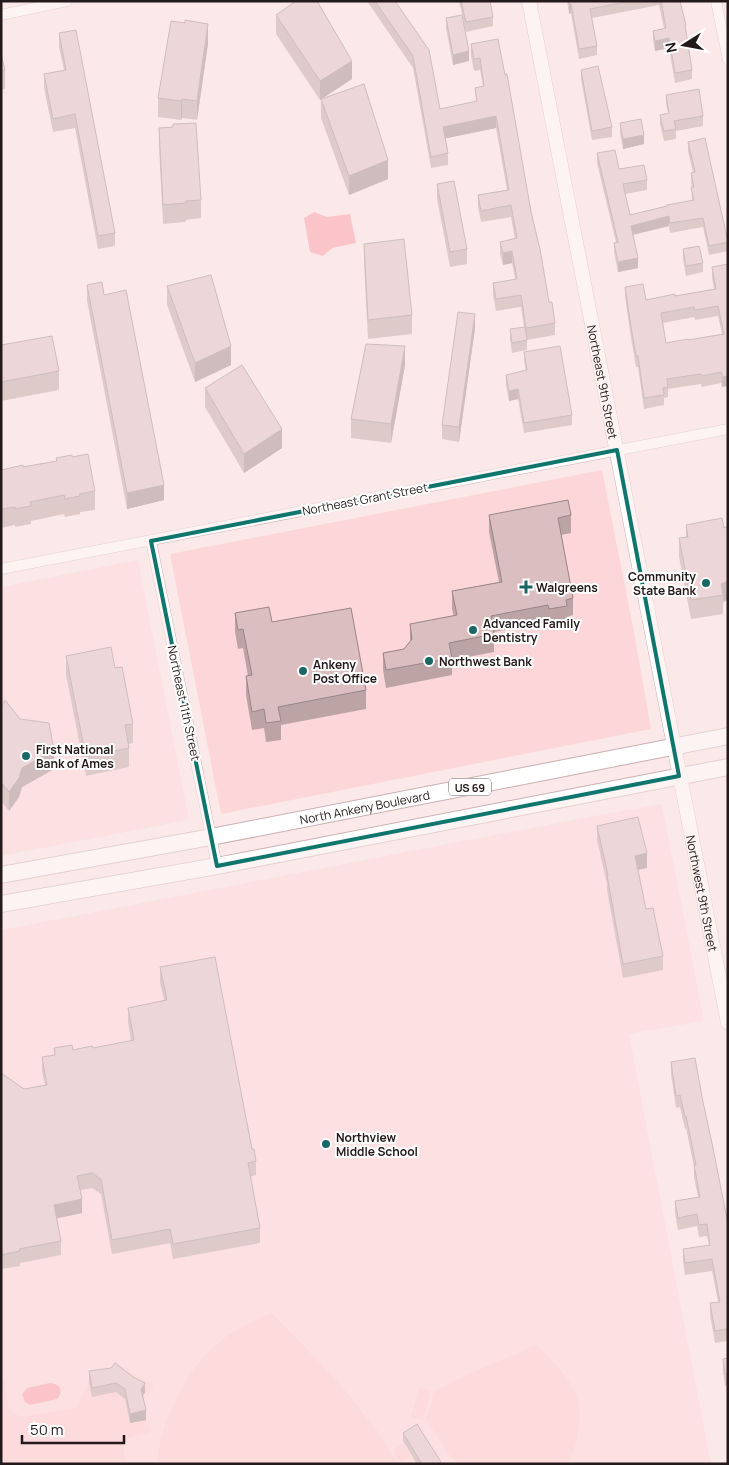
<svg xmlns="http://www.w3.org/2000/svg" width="729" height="1465" viewBox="0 0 729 1465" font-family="Manrope,sans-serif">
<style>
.built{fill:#fcd6d9}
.green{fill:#fecacd}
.water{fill:#fb98a2}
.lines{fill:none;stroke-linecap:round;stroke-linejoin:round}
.minor-casing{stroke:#ccafb1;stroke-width:11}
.tertiary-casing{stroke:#ccafb1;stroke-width:15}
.primary-casing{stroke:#ccafb1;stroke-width:18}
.minor{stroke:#fff;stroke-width:10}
.tertiary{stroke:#fff;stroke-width:14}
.primary{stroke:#fff;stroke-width:16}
.wall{fill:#bca4a5;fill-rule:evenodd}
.shaded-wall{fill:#998686}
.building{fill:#dbbfc0;stroke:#998686;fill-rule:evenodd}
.marked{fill:none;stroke:#0f766e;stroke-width:4;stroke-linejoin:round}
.poi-dot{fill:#1a6866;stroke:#fff;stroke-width:2}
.labels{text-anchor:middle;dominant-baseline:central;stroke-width:4;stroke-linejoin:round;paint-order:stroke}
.shield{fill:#fff;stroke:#665f5f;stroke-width:1}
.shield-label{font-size:11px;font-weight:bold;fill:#251a1b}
.street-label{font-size:12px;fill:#251a1b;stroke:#fff}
.poi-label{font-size:12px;font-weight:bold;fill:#251a1b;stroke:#fff;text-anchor:start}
</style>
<rect width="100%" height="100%" fill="#fbe9ea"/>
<path class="built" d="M602,470L634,632L651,729L221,814L170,554Z
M138,560L189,820L1,856V587Z
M662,804L704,1021L629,1034L711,1464H1V930L588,817Z"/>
<path class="green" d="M272,1313L340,1384L378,1432L398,1464H157C158,1447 163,1430 169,1415C189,1364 220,1332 272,1313Z
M536,1345C551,1358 578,1386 579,1407C581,1426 576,1447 568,1464H457L447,1452L426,1419L434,1391L465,1376Z
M116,1362L154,1386L142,1402L150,1432L130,1437L122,1443L127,1464H1V1381L4,1380L9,1409L20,1417L76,1408L91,1376L108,1373Z
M419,1388L431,1391L423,1420L411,1417Z
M403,1443L411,1456L400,1463L393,1450Z"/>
<path class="water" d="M314,212L327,217L350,214L356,243L332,248L323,256L310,252L304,218Z
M50,1383C60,1383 64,1392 57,1399L30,1405L25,1402L22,1394L27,1388Z"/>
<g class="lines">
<g class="minor-casing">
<path id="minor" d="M716,1L728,60
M1,15L67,1
M151,541L217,866
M1,569L728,429"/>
</g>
<g class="tertiary-casing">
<g id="tertiary">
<path id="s1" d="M529,1C596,342 660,683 728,1023"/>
</g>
</g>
<g class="primary-casing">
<g id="primary">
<path id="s2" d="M1,875L211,837L728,736"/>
<path d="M1,904L217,866L728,767"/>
</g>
</g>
<use href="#minor" class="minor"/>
<use href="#tertiary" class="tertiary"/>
<use href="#primary" class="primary"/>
</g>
<path class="wall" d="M367,1H395L440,109L476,102L475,88L483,86L480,70L474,71L471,56V44L498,39L549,302L555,323V335L527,340V350L512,353L510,339V329L524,327L521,307L496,311L493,295V283L515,279L512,263L503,265L500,254V242L515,239L511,217L481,222L478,207V195L507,190L496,128L445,138L448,153V165L431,168L413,68Z
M459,1H490L493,17V26L466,32Z
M567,1H680L692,70V79L675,83L669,48L655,51L653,40V31L664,28L659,5L592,18L597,46V55L579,59L571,13L569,14Z
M276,15L352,79L321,99L388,179L349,195L321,118V99L320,100L276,34Z
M446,18L469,61L453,65L446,28Z
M59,33L115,233V246L98,249L75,128L53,132L44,88V74L64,70L59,47Z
M208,43L197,120L182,118L181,120L158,117V98Z
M1,54L5,70V89L1,90Z
M581,70L612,127V137L592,140L581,79Z
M666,95L703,116V126L676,131V139L664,141L660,124V115L668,113L666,104Z
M620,123L644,144L623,149L620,133Z
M173,127L201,200V218L186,220V222L163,224L159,147V128Z
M688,142L728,241V251L709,255L703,227L670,233L669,226L633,235L638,268L618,272L614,252V243L616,242L597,163V153L619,169L647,180V190L625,194L630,215L692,201L691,173L693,172L688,151Z
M437,184L467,249V264L450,267L437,199Z
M364,244L412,315V334L368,339L364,263Z
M683,249L703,263V272L686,276L683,259Z
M728,264L722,387L721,383L702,387L701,384L668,389V397L664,398V405L644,409L638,367H636L631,338L625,297V287L646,300L675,296L714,289L712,278V267ZM718,316L722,334L688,340L666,343L663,323L694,317L695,320Z
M87,285L104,295L164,500L127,509L87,301Z
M167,286L231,365L195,382L167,305Z
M475,328L459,442L442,439V425Z
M1,345L59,371V390L1,401Z
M524,352L572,415V425L524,433L518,399L509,401L506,385V375L526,371L524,361Z
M405,365L391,443L351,438V419Z
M205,388L282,448L244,473L205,407Z
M72,457L95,491V510L80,512V514L65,517L64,514L31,521V524L15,527V525L1,528V470L23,467L56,461V458Z
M489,515H571V533L561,535L573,598V615L567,617V623L549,627L548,622L494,632V652L452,660V675L386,688L383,670V653L404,649L410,642V624L454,616L452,609V591L499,582L489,532Z
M686,525L724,528L723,614L691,619L679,557V538L686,537Z
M235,613L272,622L366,690V709L281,725V740L266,742L264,728L252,730L246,695V676H248L243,648L238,649L235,632Z
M66,656L115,668L133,724V743L128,744L129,748V767L86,776L66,675Z
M1,707L54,769L22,787L19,797L9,811L1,801Z
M597,826L647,868L638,870L646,909L663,956V970L623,978L607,890V884L597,840Z
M160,967L252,1149L256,1161V1175L250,1177L260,1228V1243L173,1259L170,1243L112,1254L101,1194L92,1188L80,1190L82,1213L57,1218L61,1241V1255L20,1263V1266L1,1269V1073L24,1089L45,1085L42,1072V1057L54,1055V1048L73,1050L93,1048L131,1041L128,1022V1008L164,1000L160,982Z
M671,1062L703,1102L728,1224V1346L727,1341L715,1343L710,1315V1303L718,1302L712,1271L685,1275L683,1261V1249L709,1245L707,1236L699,1237L697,1226L678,1230L675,1213V1201L698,1197L694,1177V1167L686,1128L685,1129L680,1107L676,1108L671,1074Z
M728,1358V1386H725L723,1371V1359Z
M111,1368L145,1392L143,1396L146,1420L130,1423L125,1399L116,1392L92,1397L89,1381V1371Z
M403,1433L441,1464H417L403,1441Z"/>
<path class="shaded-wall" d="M569,4H571V13L569,14Z
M208,24V43L197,120V101Z
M669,38V48L655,51V41Z
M469,51V61L453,65V55Z
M352,61V79L320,100V81Z
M182,99V118L181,120V101Z
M496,116V128L443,139V127Z
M644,135V144L623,149V139Z
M388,160V179L349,195V176Z
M669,216V226L631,235V226Z
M512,251V263L503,265V253Z
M638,258V268L618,272V262Z
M475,314V328L459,442V427Z
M231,346V365L195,382V363Z
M405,346V365L391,443V424Z
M728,376V386L722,387V377Z
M518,389V399L509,401V391Z
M282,429V448L244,473V454Z
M164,485V500L127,509V493Z
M728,581V600L723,602V595L721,584Z
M54,750V769L22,787L19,797L9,811V792L22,768Z
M647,853V868L635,870V856Z
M82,1199V1213L54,1219V1205Z
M145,1383V1392L141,1398V1389Z
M146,1410V1420L130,1423V1414Z"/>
<path class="building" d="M296,1H317L352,61L320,81L276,15Z
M375,1H395L429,50L440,109L477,101L475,88L484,86L480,58L474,59L471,44L498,39L505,75L507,74L531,212L540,249L549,302H552L555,323L526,328L521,295L496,299L493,283L517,279L512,251L503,253L500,242L517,238L511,205L481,211L478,195L509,190L496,116L443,127L448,153L431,157L413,56Z
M461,1H490L493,17L466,22Z
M569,1H630L590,9L597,46L579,49L571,4H569Z
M661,1H680L686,25H685L692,70L675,73L669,38L655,41L653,31L666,28Z
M462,15L469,51L453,55L446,18Z
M185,20L208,24L197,101L182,99L181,101L158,98L171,21L185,23Z
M76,30L115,233L98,236L75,114L53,119L44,74L66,70L59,33Z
M1,54L5,70L1,71Z
M598,66L612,127L592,131L581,70Z
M364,84L388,160L349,176L321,99Z
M699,89L703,116L674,121L676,129L664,131L660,115L669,113L666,95Z
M641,119L644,135L623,139L620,123Z
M196,123L201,200L186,201V203L163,205L159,128L173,127V124Z
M705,138L728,242L709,246L703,218L670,223L669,216L631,226L638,258L618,262L614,243L618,242L597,153L615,150L619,169L644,165L647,180L623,184L630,215L667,206V205L694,200L691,188L694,187L691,173L695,172L688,142Z
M454,181L467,249L450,252L437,184Z
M404,239L412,315L368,320L364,244Z
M699,246L703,263L686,266L683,249Z
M728,264V376L722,377L721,372L702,376L701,374L667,379L668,387L663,388L664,395L644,398L638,356H636L631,327L625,287L643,284L646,300L675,294V296L716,289L712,267ZM718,306L724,334L688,340V339L666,343L661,313L694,307L695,310Z
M211,275L231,346L195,363L167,286Z
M102,282L104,295L126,290L164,485L127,493L87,285Z
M458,312L475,314L459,427L442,425Z
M525,327L527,340L512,343L510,329Z
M52,336L59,371L1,382V345Z
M366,344L405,346L391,424L351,419Z
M560,346L572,415L524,423L518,389L509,391L506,375L527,370L524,352Z
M242,365L282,429L244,454L205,388Z
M88,454L95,491L79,494L80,496L65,499L64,495L30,502L31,506L15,509V507L1,509V470L23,465V467L57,461L56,458L72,455V457Z
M568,500L571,515L558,518L573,598L566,600L567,606L549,609L548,605L491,616L494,634L449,643L452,658L386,670L383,653L404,649L412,639L410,624L457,615L452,591L502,582L489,515Z
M722,518L724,528L728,526V543H727L728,547V581L721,584L723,595L691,600L679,538L688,537L686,525Z
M269,607L272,622L351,608L366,690L278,707L281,721L266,723L264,709L252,712L246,676L252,675L243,629L238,630L235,613Z
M111,647L115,668L122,667L133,724L125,725L129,748L86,757L66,656Z
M5,700L20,719L49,723L54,750L22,768L19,778L9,792L1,782V707Z
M638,817L647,853L635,856L646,909L653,908L663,956L623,964L607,875H608L597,826Z
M215,957L252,1149H254L256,1161L248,1163L260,1228L173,1244L170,1229L112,1240L101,1179L92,1173L77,1176L82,1199L54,1205L61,1241L19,1249L20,1251L1,1255V1073L24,1089L47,1085L42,1057L55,1055L54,1048L72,1045L73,1050L92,1046L93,1048L134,1040L128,1008L167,1000L160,967Z
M695,1058L703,1102L713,1148L728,1224V1334L727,1329L715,1331L710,1303L720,1302L712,1259L685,1263L683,1249L710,1245L707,1224L699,1225L697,1214L678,1218L675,1201L700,1197L694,1165H696L686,1116L685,1117L680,1095L676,1096L671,1062Z
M728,1358V1374H725L723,1359Z
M115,1363L133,1377L145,1383L141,1389L146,1410L130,1414L125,1389L116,1383L92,1388L89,1371L111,1368Z
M417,1424L441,1462L438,1464H422L403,1433Z"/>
<path d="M0 0H729V1465H0ZM617,450L679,776L217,866L151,541Z" fill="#fbe9ea" fill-opacity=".55" fill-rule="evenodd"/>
<path class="marked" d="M617,450L679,776L217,866L151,541Z"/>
<g class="poi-dot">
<circle cx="706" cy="583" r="5"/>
<path d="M523.5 579.5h5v5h5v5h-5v5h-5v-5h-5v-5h5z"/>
<circle cx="473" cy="630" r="5"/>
<circle cx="429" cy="661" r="5"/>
<circle cx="303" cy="671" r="5"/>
<circle cx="26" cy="756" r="5"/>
<circle cx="326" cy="1144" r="5"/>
</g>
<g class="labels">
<rect class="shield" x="449" y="778.5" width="42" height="17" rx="4"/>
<g class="shield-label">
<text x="470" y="787">US 69</text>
</g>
<g class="street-label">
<text stroke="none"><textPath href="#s1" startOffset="388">Northeast 9th Street</textPath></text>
<text transform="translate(365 499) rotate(-11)">Northeast Grant Street</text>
<text transform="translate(184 703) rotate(78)">Northeast 11th Street</text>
<text stroke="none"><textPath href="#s2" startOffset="370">North Ankeny Boulevard</textPath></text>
<text stroke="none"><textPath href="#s1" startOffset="909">Northwest 9th Street</textPath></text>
</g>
<g class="poi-label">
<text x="696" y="576" text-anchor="end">Community<tspan x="696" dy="14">State Bank</tspan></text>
<text x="536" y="587">Walgreens</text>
<text x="483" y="623">Advanced Family<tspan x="483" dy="14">Dentistry</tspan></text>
<text x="439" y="661">Northwest Bank</text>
<text x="313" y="664">Ankeny<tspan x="313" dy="14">Post Office</tspan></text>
<text x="36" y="749">First National<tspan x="36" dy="14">Bank of Ames</tspan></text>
<text x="336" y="1137">Northview<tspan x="336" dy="14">Middle School</tspan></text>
</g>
</g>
<rect width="729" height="1465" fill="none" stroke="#251a1b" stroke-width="5"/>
<g transform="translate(684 45) rotate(259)" stroke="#ffffff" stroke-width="4" paint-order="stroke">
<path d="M0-4L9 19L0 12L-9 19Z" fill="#251a1b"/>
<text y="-8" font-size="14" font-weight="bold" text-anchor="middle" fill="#251a1b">N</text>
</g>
<path d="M22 1435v8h102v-8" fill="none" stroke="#251a1b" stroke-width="2.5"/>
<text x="30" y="1435" font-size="15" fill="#251a1b" stroke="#ffffff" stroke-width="4" paint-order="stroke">50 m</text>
</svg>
